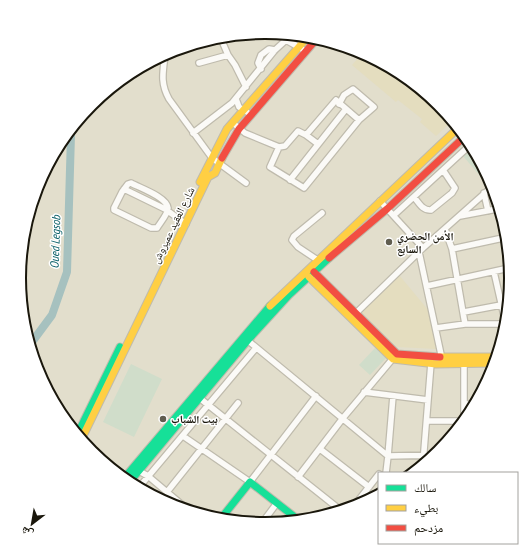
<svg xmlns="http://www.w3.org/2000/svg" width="530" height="556" viewBox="0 0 530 556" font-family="'PT Sans Narrow','Noto Naskh Arabic',sans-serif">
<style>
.built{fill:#e4ddbf}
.green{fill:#d0ddca}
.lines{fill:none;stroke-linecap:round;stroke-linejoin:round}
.river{stroke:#a6c1bf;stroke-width:8}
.street-casing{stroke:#bfbbad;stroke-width:8}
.fast-casing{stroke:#bfbbad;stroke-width:9}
.slow-casing{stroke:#bfbbad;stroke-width:9}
.jam-casing{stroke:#bfbbad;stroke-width:9}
.street{stroke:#fbfaf7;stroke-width:5.5}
.fast{stroke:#16e098;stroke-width:7}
.slow{stroke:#ffcf43;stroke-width:7}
.jam{stroke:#f24e42;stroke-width:7}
.poi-dot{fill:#605d4f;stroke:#fff;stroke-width:1.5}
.labels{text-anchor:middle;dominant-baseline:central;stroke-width:3;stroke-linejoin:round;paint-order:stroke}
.street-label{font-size:11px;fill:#1a170c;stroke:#fff}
.poi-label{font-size:11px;font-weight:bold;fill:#1a170c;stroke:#fff;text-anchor:start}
.water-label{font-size:12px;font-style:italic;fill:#0e626a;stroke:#fff}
.rim{fill:none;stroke:#1a170c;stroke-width:2}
</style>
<rect width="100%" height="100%" fill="#e2decc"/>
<path class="built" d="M363,53L439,104L451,122L436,136L420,122L422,119L398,100L396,102L352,65Z
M399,275L429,311L436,349L397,347L361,312Z"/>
<path class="green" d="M470,150L491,182L487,184L463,156Z
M375,348L386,358L370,375L359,365Z
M131,364L162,379L134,437L103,422Z"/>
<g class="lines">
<path class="river" d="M32,342L52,315L67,272L71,135"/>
<g class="street-casing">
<path id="street" d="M282,35L286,40L302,49
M222,41L228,55L235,65L246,87
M165,55C163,72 160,83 169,99L212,158L246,183
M199,63L228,55
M261,69L258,63L261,55L269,49L275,50
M236,99L239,107L247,112
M233,123L245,133L279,147
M193,133L232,103L275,50L286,40
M306,135L336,100L359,120
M318,144L306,135L298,131L285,146L279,147L270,167L304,188L359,120L374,107L353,89L344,95L339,104
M290,180L346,109
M131,183C140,188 167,197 168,208C168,214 160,223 157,228H151L114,210V208L122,192L128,184Z
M124,189L165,209L186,224
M484,193L488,211
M414,197C419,203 423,211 431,210L452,193L455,188L443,170
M380,201L423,248
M394,215L468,147
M460,216L497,209
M445,229L452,249
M419,252L442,359
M319,261L298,247L292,240L294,236L322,213
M494,272L504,316
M427,286L509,268
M464,312L501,305
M354,315L423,248L493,186
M465,324L452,249L503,238
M436,328L465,324H502
M246,339L388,456
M464,361V414
M364,392L428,400
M197,396L339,509
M464,404H471
M427,421H460
M183,436L250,482L316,396
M320,449L369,487
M388,456L393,396
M423,463L431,363
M139,471L148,476L186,508
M386,473L388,456L434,455
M298,477L343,418L395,356
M141,485L256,348
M167,492L238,403
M354,506L379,474
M262,523L277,503"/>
</g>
<g class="fast-casing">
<path id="fast" d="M78,433L120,347
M126,476L270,306
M132,479L248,340L289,295L329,258
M223,516L250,482L296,518"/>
</g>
<g class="slow-casing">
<path id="slow" d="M200,182L227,129L305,40
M309,277L393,359L436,364L494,363
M270,306L456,130
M440,357H495
M82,438L208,177L215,173L222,158"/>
</g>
<g class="jam-casing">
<path id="jam" d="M222,158L239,129L314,42
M329,258L387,209L462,139
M314,272L397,354L440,357"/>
</g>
<use href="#street" class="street"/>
<use href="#fast" class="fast"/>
<use href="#slow" class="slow"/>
<use href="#jam" class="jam"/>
</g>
<g class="poi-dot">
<circle cx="389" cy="242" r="4"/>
<circle cx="163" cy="419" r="4"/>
</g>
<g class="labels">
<g class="street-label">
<text transform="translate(173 225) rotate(-64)">شارع العقيد عميروش</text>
</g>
<g class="poi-label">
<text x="397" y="236">الأمن الحضري<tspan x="397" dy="13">السابع</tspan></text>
<text x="171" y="419">بيت الشباب</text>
</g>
<g class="water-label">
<text transform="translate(55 242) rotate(-88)">Oued Legsob</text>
</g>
</g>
<path d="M0 0H530V556H0ZM26 278a239 239 0 1 1 478 0a239 239 0 1 1-478 0Z" fill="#fff" fill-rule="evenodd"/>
<path class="rim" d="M26 278a239 239 0 1 1 478 0a239 239 0 1 1-478 0Z"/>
<rect x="378" y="472" width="140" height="72" fill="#ffffff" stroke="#a3a29e"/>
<rect x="386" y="485" width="20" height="6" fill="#16e098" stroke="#a3a29e"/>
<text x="414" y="492" font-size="12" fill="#1a170c">سالك</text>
<rect x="386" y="505" width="20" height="6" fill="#ffcf43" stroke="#a3a29e"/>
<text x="414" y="512" font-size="12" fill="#1a170c">بطيء</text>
<rect x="386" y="525" width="20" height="6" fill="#f24e42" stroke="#a3a29e"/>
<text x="414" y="532" font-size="12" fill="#1a170c">مزدحم</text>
<g transform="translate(32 524) rotate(211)" stroke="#ffffff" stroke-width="3" paint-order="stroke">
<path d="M0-3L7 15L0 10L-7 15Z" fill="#1a170c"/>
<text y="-6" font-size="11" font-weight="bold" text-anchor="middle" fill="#1a170c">ش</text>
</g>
</svg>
